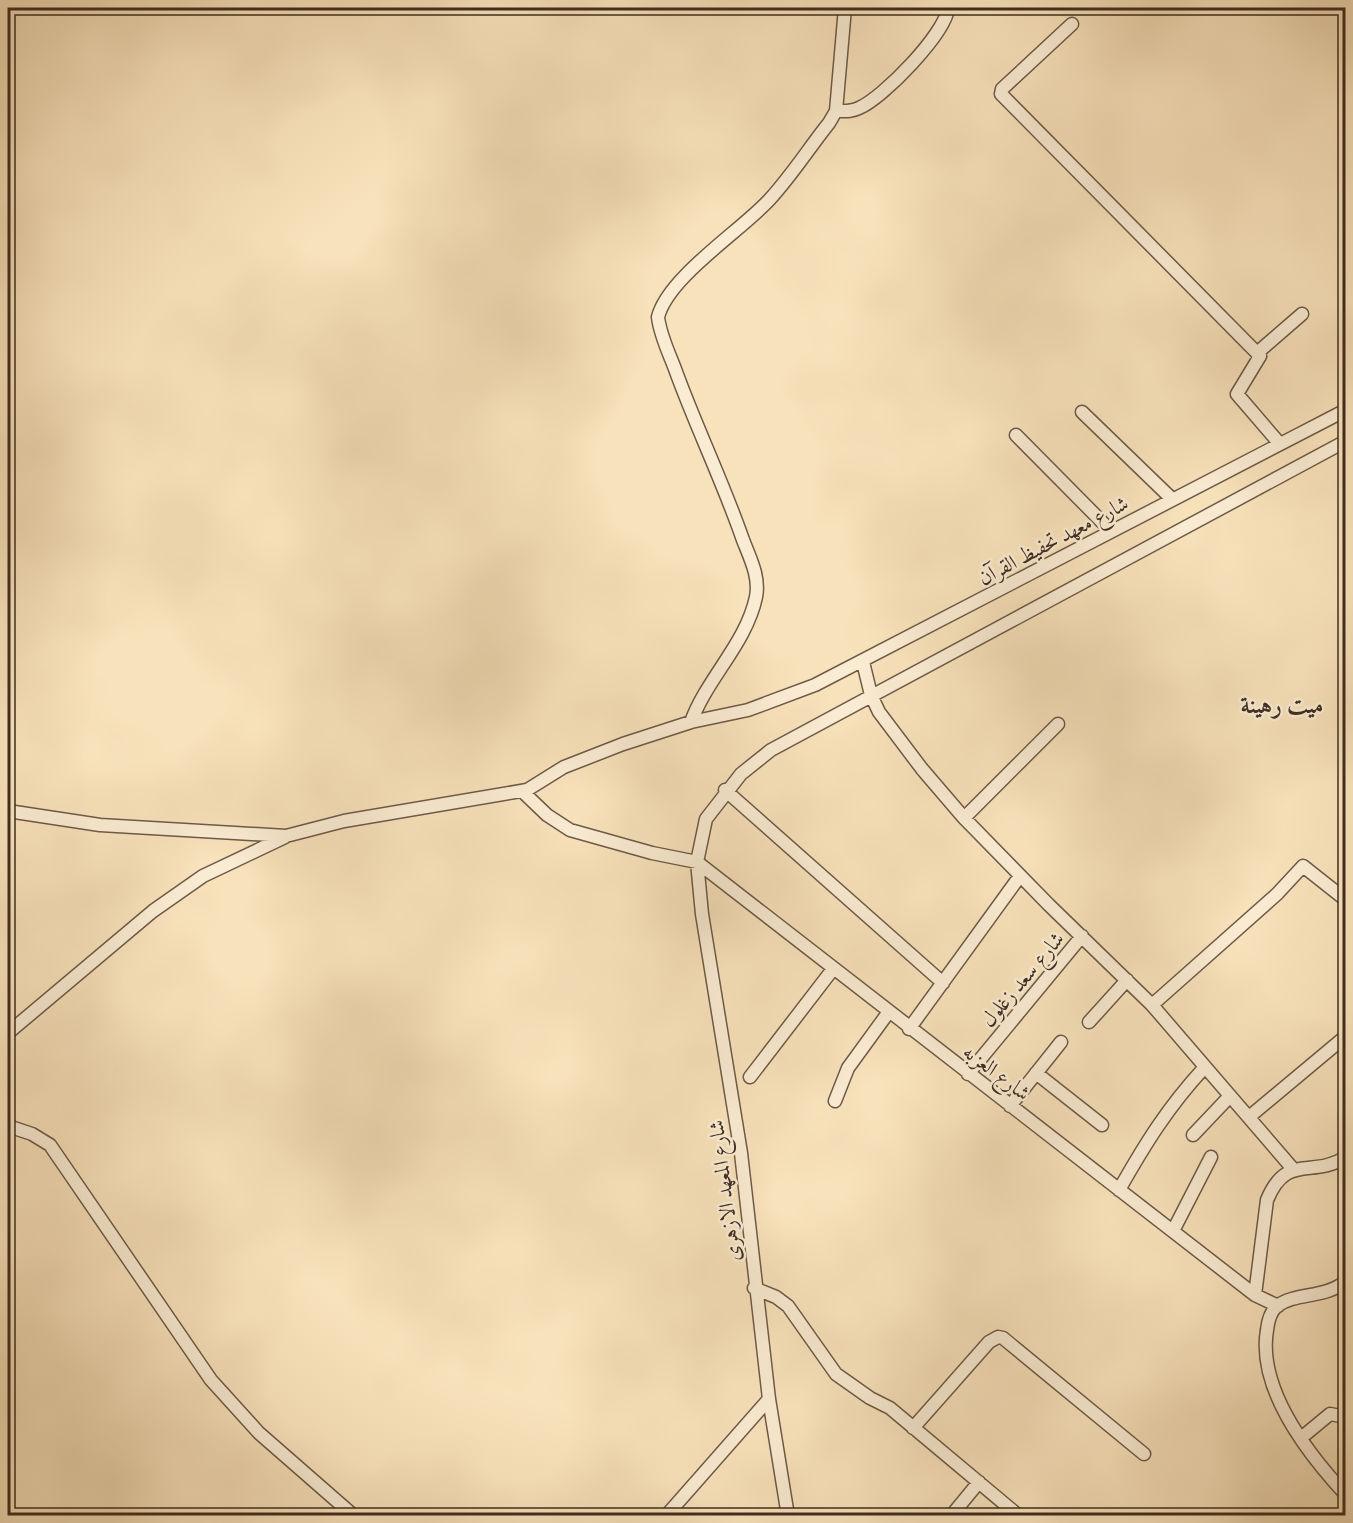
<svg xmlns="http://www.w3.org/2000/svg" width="1353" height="1523" viewBox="0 0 1353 1523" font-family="'Gentium Book Plus',Amiri,serif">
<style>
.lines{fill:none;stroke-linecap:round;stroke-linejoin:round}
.minor-casing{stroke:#6d5a48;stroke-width:15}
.minor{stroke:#faecd3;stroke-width:12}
.labels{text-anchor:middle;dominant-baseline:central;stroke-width:5;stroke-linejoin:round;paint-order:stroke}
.street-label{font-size:21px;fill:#3f2c21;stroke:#faecd3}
.quarter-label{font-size:24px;font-weight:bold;fill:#3f2c21;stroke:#faecd3}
</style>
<rect width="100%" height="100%" fill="#f8e2bb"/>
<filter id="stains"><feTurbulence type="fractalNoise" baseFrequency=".00333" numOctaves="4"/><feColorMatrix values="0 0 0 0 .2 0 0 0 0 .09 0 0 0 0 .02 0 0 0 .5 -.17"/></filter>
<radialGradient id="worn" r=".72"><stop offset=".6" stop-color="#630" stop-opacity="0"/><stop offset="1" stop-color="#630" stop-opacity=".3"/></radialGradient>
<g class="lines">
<g class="minor-casing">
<path id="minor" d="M1072,24L1002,89L1001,94L1260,356L1237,394L1279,443
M836,111C845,111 851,112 859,108C883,98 946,33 948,8
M1257,353L1302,314
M1082,412L1172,499
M1016,435L1111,531
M863,662L871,695L879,712L922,769L964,818L1049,905L1152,1005L1293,1169
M691,722C707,678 746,644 756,597C760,577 750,558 743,540C723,482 696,427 675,369C669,353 660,335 658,317C668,277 742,230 770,199C792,175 809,148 829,123L836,111L845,8
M725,790L943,983
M522,791L547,815L570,830L652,853L697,862L1255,1295L1278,1306
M8,811L100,825L286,836L344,821L527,790L564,767L623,744L691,722L748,710L815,685L1346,410
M964,818L1058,724
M1152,1005L1277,894L1303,866L1346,900
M1089,1022L1127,980
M909,1029L1020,876
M8,1033L153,911L203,876L285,837
M1036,1073L1102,1125
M968,1074L1082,936
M750,1077L833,969
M835,1101L848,1068L888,1013
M1010,1106L1061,1042
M1249,1117L1346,1036
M8,1126L32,1134L50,1145L211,1380L259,1433L354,1516
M1193,1135L1230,1096
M1119,1190C1145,1144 1168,1107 1204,1068
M1173,1231L1211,1157
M1346,1281C1325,1299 1296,1292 1277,1306C1270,1312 1268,1321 1267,1330C1257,1389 1308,1454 1346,1495
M754,1288L776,1297L788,1306L836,1374L870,1398L890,1408L1019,1516
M1255,1295L1267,1200C1287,1152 1312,1179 1346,1157
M913,1428L989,1342L998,1337L1003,1338L1144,1454
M1301,1438L1330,1414L1346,1417
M666,1516L769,1399
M788,1516L769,1399L741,1153L702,914L697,862L706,819L741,774L771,750L1346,441
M951,1516L979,1482"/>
</g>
<use href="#minor" class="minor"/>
</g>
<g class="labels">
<g class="street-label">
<text transform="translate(1053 540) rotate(-28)">شارع معهد تحفيظ القرآن</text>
<text transform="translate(1022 979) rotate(-50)">شارع سعد زغلول</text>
<text transform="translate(997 1072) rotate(37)">شارع العزبه</text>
<text transform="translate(724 1191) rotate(-97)">شارع المعهد الازهرى</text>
</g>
<g class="quarter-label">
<text x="1282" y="704">ميت رهينة</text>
</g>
</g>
<rect width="1353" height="1523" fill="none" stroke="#f8e2bb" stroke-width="30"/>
<rect x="9" y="9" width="1335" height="1505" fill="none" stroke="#3f2c21" stroke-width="3"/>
<rect x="15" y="15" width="1323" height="1493" fill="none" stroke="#3f2c21" stroke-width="1.5"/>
<rect width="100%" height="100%" filter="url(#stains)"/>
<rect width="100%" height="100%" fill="url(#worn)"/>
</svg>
